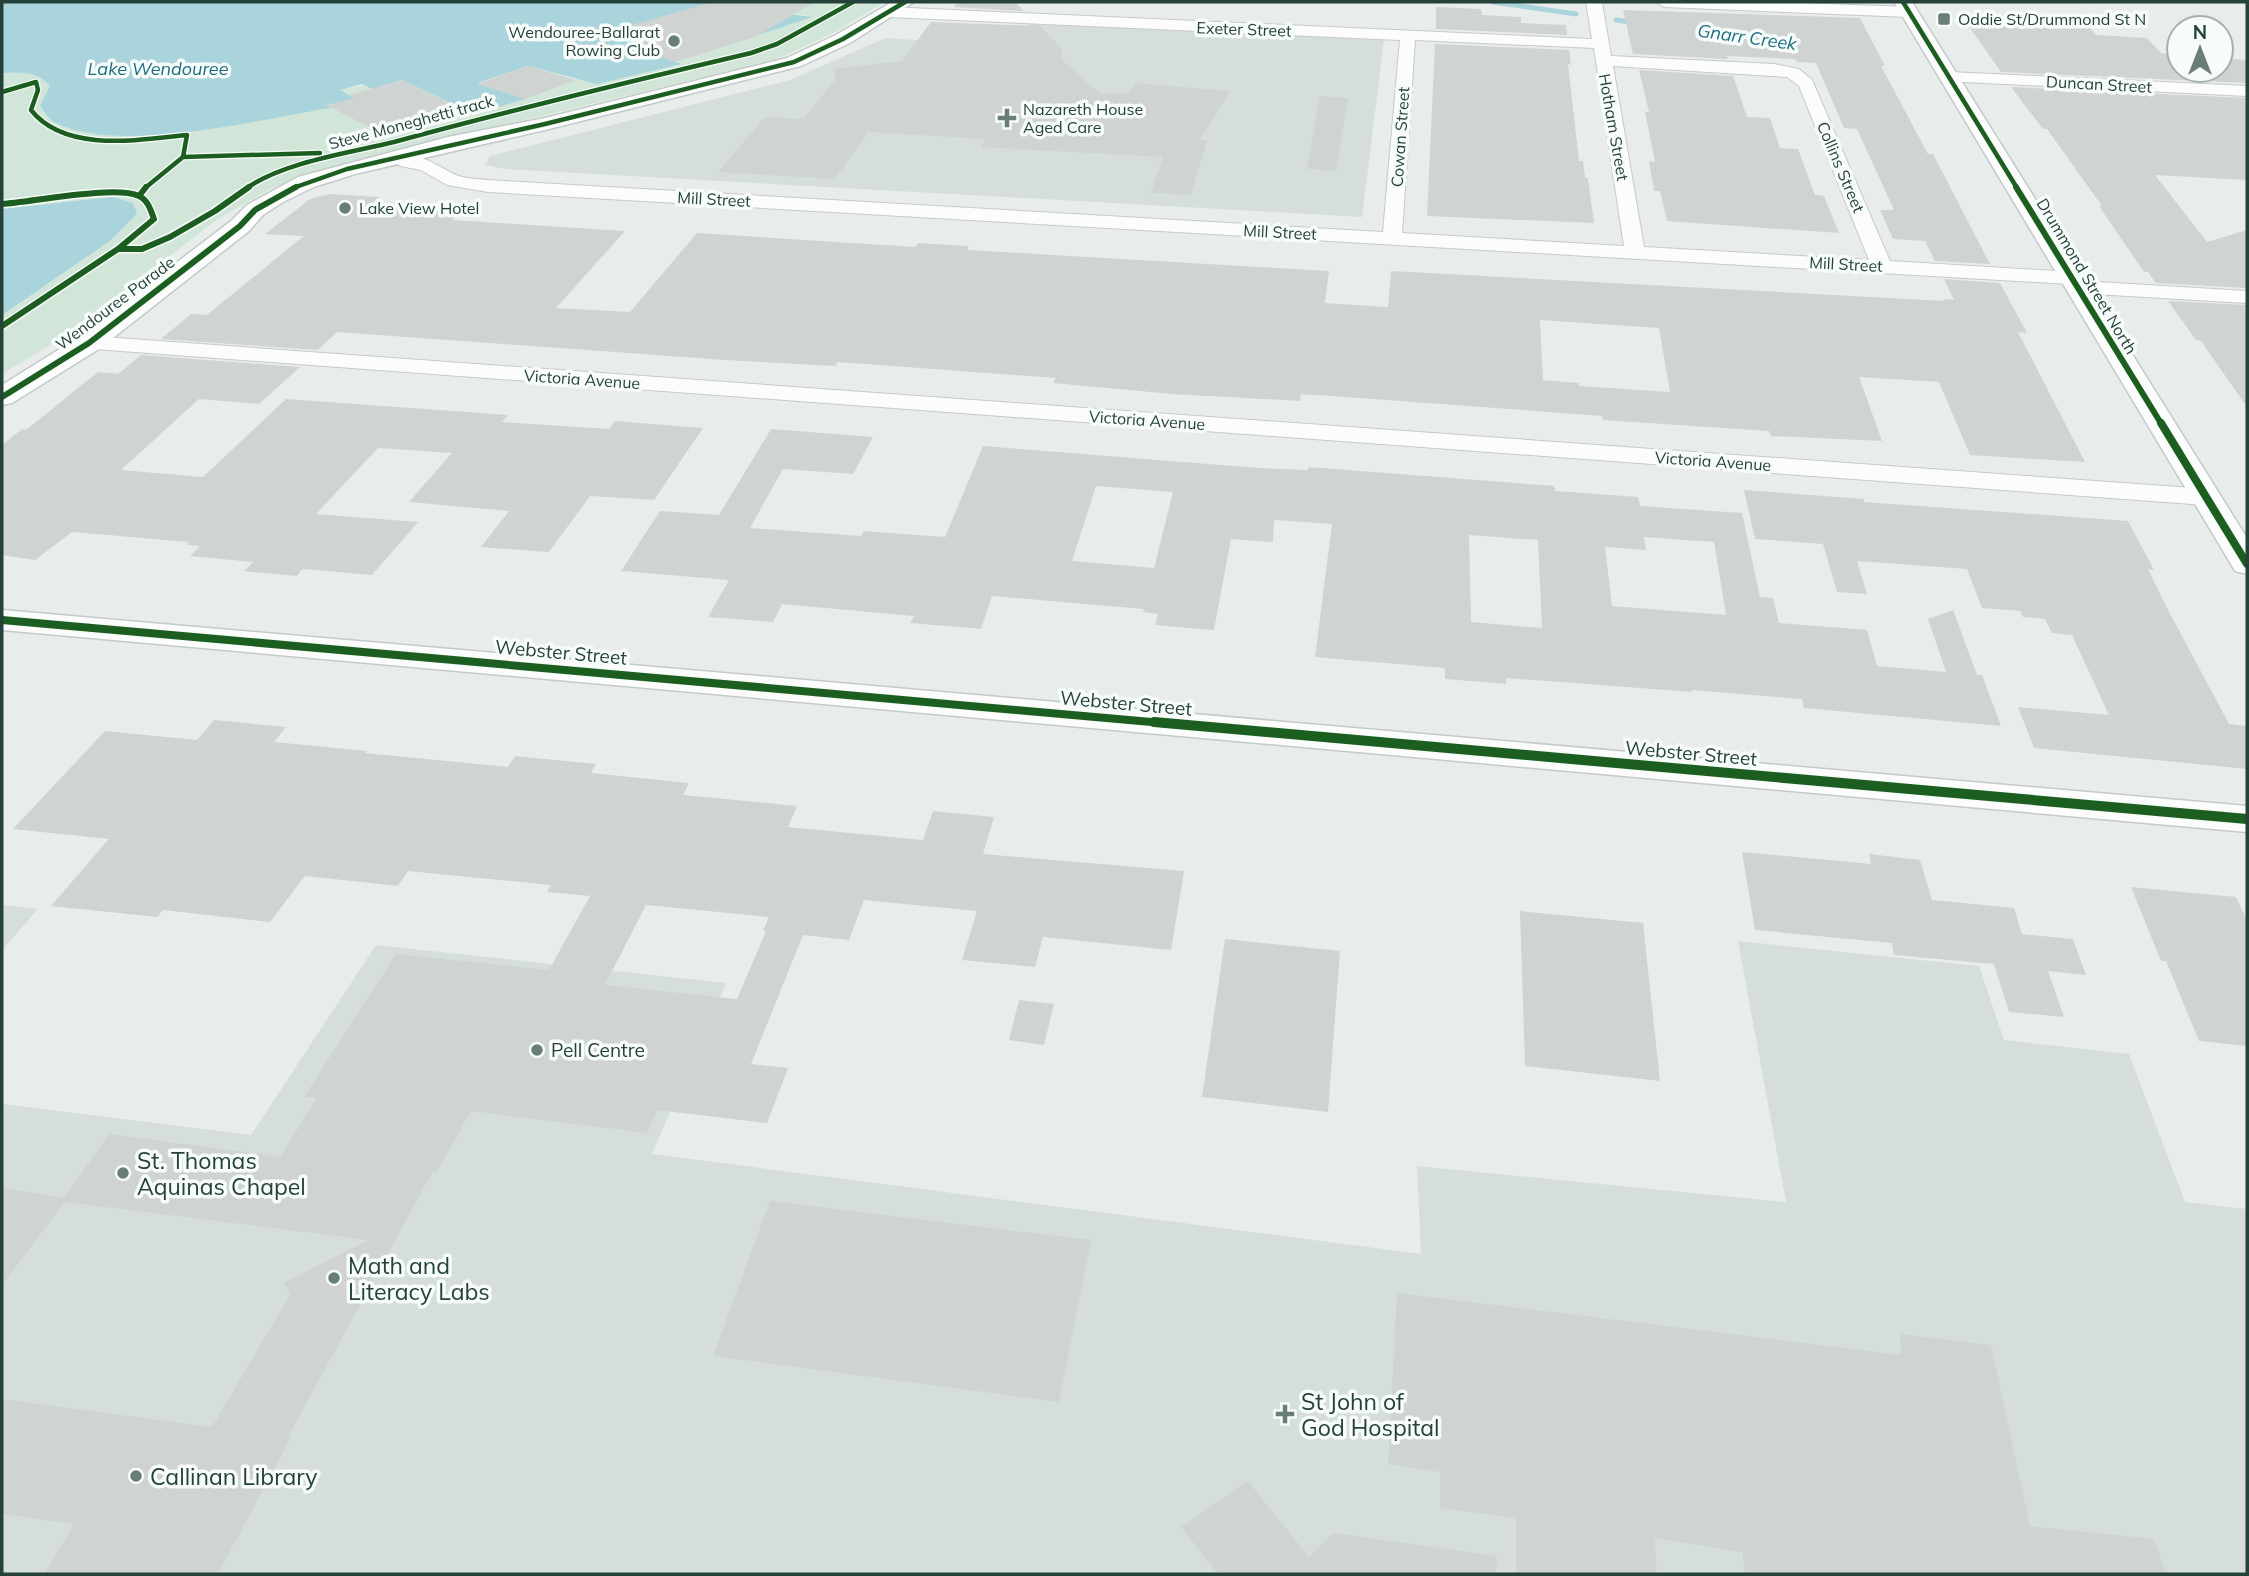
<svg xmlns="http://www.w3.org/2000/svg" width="2249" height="1576" viewBox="0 0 2249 1576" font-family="Mulish,sans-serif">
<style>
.built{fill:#d6dedb}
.green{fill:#d1e6d8}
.water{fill:#a9d4db}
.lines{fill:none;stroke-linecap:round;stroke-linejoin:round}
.stream{stroke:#a9d4db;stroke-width:5}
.building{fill:#cfd4d2;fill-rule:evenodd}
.street-casing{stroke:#c5cac8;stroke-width:2}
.secondary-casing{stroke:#c3cbc8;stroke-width:3}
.street{fill:#fcfcfc;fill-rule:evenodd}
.secondary{fill:#fcfcfc;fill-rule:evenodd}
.cycleway-far3-casing{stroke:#f7fbf9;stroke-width:7}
.cycleway-far2-casing{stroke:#f7fbf9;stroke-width:9}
.cycleway-far1-casing{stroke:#f7fbf9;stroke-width:11}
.cycleway-casing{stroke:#f7fbf9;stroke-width:14}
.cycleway-far3{stroke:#1b5e20;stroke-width:4.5}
.cycleway-far2{stroke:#1b5e20;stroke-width:6}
.cycleway-far1{stroke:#1b5e20;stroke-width:8}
.cycleway{stroke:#1b5e20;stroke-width:10}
.poi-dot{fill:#697e78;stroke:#f7fbf9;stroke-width:2.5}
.labels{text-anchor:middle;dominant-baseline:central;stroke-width:7;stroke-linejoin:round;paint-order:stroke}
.far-poi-label{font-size:16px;fill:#24423a;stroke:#f7fbf9;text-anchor:start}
.far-street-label{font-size:16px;fill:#24423a;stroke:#f7fbf9}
.far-water-label{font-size:18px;font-style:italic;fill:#1c6f80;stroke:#f7fbf9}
.street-label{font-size:19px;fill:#24423a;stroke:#f7fbf9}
.poi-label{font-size:19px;fill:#24423a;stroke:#f7fbf9;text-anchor:start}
.near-poi-label{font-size:23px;fill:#24423a;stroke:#f7fbf9;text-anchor:start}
</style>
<rect width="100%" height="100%" fill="#e8edeb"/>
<path class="built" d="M1031,24L1384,40L1362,217L505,169L485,165L490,156L790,80L885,38L990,45L1022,42Z
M2,905L38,909L2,950Z
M1738,941L1979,966L2004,1040L2129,1054L2185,1202L2247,1209V1574H2V1104L251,1135L376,945L726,983L652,1154L1421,1254L1417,1166L1786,1202Z"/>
<path class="green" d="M702,2H884L835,32L775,60L354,161L272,188L218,219L62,338L2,374V315L110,241L137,214L2,209V73H34L45,80L92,134L151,135L329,108L327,105L354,97L339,90C361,84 381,86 402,80L475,114L477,84L528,66L576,80L632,47L633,43L644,40L618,29L639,23L810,16Z"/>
<path class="water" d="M2,2H702L812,17L725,46L683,32L639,23L619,29L646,39L635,42L633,47L681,64L597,84L528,66L478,83L525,99L474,114L402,80L384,85L387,96L362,84L340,90L355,98L328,105L330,108C261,119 117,156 54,122C49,119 44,111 40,106L50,86C37,70 21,73 2,73Z
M113,197L133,203L137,214L110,241L2,315V209Z"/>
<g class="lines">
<path class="stream" d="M1493,2L1576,14
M1616,20L1638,23"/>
</g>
<path class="building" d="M713,2H815L755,37L675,62L626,45L646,39L618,29Z
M958,2H1015L1024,11L954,7Z
M1436,7L1481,9L1482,15L1521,17V23L1566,25L1567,35L1436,29Z
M1623,10L1860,18L1885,66H1881L1928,154H1933L1990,264L1935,261L1925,241L1893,239L1880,210H1894L1857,129L1844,128L1816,63L1797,62L1795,59L1727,56L1728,59L1633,54Z
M1970,19L2086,24L2096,35L2147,38L2161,53L2179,56V70H2221V58L2247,60V83L2001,72L1968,25H1974Z
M931,22L1040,26L1062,49V60L1099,93L1128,94L1136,83L1230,91L1200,140H1207L1191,195L1151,193L1163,157L981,147L986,139L868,132L835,179L718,172L765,117L803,119L836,79L834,69L902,61Z
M1435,44L1569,50L1571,65L1568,64L1579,161H1583L1585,178H1588L1594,223L1427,216Z
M528,66L576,80L525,99L477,84Z
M1639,70L1733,76L1747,117L1770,118L1780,148L1798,149L1815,195L1824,196L1839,233L1667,221L1660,191H1654L1649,161L1655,162L1645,112H1649Z
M402,80L467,112L405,130L400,127L389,130L379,126L371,128L326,105L355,98L350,95Z
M2011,87L2247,98V180L2155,175L2207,242L2247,230V288L2156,283L2148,272H2144L2099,206H2102L2047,129H2043Z
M1320,96L1348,98L1336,171L1307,169Z
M330,194L380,197L374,202L398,203L392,208L461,212L452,220L625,231L556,308L630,312L697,233L915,247L918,243L969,246L967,250L1329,271L1325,303L1388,307L1391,271L1945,301L1944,299L1954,300L1944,279L2000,283L2027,333L2018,332L2085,462L1970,455L1939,382L1859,377L1882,441L1771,436L1769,431L1603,420L1602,416L1359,398L1301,394L1300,401L1172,394L1053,383L1056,378L838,362L835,366L725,360L337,332L318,350L161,339L191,314L207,315L304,236L265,234L310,199ZM1540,320L1659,328L1670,392L1579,386V383L1543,380Z
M2168,301L2247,305V407L2201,341L2196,340Z
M141,355L300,367L259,404L199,399L121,470L203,477L286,399L508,415L502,422L609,429L615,421L703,428L654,500L590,496L549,552L481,547L509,511L409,502L452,453L378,448L316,514L418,522L372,575L302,569L297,576L244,571L253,562L190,556L200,546L186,545L190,542L72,532L35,560L2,555V445L22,429L26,430L98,372L118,374Z
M771,429L873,437L853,474L783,469L750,528L861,536L864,531L945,537L983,446L1259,468L1308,470V467L1554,486L1555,491L1638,497L1640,506L1742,513L1760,597L1773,598L1779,623L1867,630L1877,666L1946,672L1928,619L1953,610L1977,675H1982L2001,726L1804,708L1802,699L1692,690V692L1506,678V684L1445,679V668L1315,657L1332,524L1274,520L1273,542L1231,539L1214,630L1155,625L1158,614L1143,612L1144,609L992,596L981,629L910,623L914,616L782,604L773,622L708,617L729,580L621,571L660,511L719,515ZM1096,486L1173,492L1154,568L1072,561ZM1469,535L1538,540L1542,628L1471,622ZM1644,537L1714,542L1726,615L1612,606L1605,547L1646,550Z
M1744,490L1864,499V502L2128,521L2154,570L2148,569L2166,606L2229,724L2247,726V769L2034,748L2018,707L2109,715L2072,635L2052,633L2045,619L2023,617L2020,611L1982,608L1967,569L1857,561L1867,594L1837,592L1823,544L1755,539Z
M214,720L286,727L274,742L367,751L365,753L508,767L515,756L596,764L591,773L689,783L683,795L797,806L788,827L923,840L933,811L994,817L983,854L1184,871L1171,950L1043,937L1035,967L962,960L977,911L864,900L849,940L803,935L751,1064L788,1068L767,1123L657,1110L647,1133L471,1111L437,1172L433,1171L288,1437H291L218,1574H44L74,1524L2,1514V1399L212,1427L290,1295L284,1283L368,1240L65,1202L2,1285V1188L63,1198L110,1134L280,1157L317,1098L304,1097L396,954L549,970L590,896L547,892L551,885L408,871L398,886L305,876L270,922L163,910L157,917L51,906L109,839L13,829L105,731L197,740ZM646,905L769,917L763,931H766L737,999L605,985Z
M1742,852L1871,864L1869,854L1920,860L1932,900L2014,908L2022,934L2073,939L2086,975L2048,971L2064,1017L2009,1012L1994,964L1894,955L1892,943L1755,930Z
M2131,887L2236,897L2247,920V1046L2199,1041L2166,961H2161Z
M1520,911L1643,923L1660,1081L1525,1066Z
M1225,939L1340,951L1328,1112L1202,1097Z
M1019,1000L1054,1004L1044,1045L1009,1040Z
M770,1201L1091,1240L1059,1402L713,1356Z
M1397,1293L1901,1355L1900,1334L1991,1345L2030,1526L2154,1539L2166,1574H1745L1742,1552L1655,1538L1657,1574H1516V1518L1440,1508V1472L1388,1464Z
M1248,1481L1309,1557L1333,1533L1497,1556L1496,1574H1218L1181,1527Z"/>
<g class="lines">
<g class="street-casing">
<path id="street" d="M1586,2H1602L1611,56L1774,64L1799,69L1812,80L1890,261L2072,272L2079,274L2082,278L2080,281L2247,291V303L2077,293L2070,291L2066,287L2069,284L488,192L447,185L421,170L400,166L397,162C413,144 443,171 459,176C468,179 479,179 488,180L1383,232L1400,40L888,17L880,12L888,7L1592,39ZM1415,40L1594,48L1624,246L1402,233ZM1613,66L1787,77L1799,86L1869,260L1644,247Z
M1656,2H1769L1910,7L1918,12L1910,17L1664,7Z
M1950,72L2247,86V96L1944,81L1942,77L1944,73Z
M89,336L2206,489L2215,492L2219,497L2215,502L2206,505L81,348L78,343L81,338Z"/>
</g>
<g class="secondary-casing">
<path id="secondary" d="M892,2H914L850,43L801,66L545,130L355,174L314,187L283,202L263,215L249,231L99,349L12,403L2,405V385L79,337L231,221L247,205L298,177L448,137L545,118L787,58L836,35Z
M1894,2H1912L2247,538V574L2235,571L2231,564Z
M2,610L2247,806V832L2,630Z"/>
</g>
<use href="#street" class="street"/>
<use href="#secondary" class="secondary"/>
<g class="cycleway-far3-casing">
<path id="cycleway-far3" d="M1903,2L2017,188
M2,92L36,82L38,90L31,110C65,153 138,140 187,135L183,157L145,188
M183,157L320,153
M247,188C284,162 349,153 394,142C512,110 632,81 751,53L777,44L853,2
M293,188L347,169L545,124L794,62L843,39L905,2"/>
</g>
<g class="cycleway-far2-casing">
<path id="cycleway-far2" d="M2016,187L2162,425
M139,196L146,187
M2,204C32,202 115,185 139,196C148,200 151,211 154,219L118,249
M2,326L118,249H142L170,237L215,211L249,187
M2,397L89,343L240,226L255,210L296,187"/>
</g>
<g class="cycleway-far1-casing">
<path id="cycleway-far1" d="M2161,423L2247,564
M2,620L1174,724"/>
</g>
<g class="cycleway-casing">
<path id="cycleway" d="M1154,722L2247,819"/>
</g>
<use href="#cycleway-far3" class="cycleway-far3"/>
<use href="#cycleway-far2" class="cycleway-far2"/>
<use href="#cycleway-far1" class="cycleway-far1"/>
<use href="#cycleway" class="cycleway"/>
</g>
<g class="poi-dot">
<rect x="1937" y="12" width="14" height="14" rx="3.5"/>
<circle cx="674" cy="41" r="7"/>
<path d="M1003.5 107.5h7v7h7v7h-7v7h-7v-7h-7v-7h7z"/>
<circle cx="345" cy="208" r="7"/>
<circle cx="537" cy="1050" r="7"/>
<circle cx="123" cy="1173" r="7"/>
<circle cx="334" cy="1278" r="7"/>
<path d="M1281.5 1403.5h7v7h7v7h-7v7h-7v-7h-7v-7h7z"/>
<circle cx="136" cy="1476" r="7"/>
</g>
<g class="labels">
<g class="far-poi-label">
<text x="1958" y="19">Oddie St/Drummond St N</text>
<text x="660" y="32" text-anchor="end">Wendouree-Ballarat<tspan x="660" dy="18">Rowing Club</tspan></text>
<text x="1023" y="109">Nazareth House<tspan x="1023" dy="18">Aged Care</tspan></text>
<text x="359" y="208">Lake View Hotel</text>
</g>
<g class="far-street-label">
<text transform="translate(1244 29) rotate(2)">Exeter Street</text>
<text transform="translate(2099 84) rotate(3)">Duncan Street</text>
<text transform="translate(411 122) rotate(-15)">Steve Moneghetti track</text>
<text transform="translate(1614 127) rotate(80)">Hotham Street</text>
<text transform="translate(1400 137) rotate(-86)">Cowan Street</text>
<text transform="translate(1841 167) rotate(67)">Collins Street</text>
<text transform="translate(714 199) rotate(3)">Mill Street</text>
<text transform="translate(1280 232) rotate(3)">Mill Street</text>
<text transform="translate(1846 264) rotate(3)">Mill Street</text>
<text transform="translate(2087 276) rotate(59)">Drummond Street North</text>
<text transform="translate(115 303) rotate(-37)">Wendouree Parade</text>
<text transform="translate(582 379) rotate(4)">Victoria Avenue</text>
<text transform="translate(1147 420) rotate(4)">Victoria Avenue</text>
<text transform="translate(1713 461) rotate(4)">Victoria Avenue</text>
</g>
<g class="far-water-label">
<text transform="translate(1747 37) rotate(8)">Gnarr Creek</text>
<text x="158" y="68">Lake Wendouree</text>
</g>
<g class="street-label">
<text transform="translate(561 652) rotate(5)">Webster Street</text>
<text transform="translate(1126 703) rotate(5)">Webster Street</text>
<text transform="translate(1691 753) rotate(5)">Webster Street</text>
</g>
<g class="poi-label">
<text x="551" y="1050">Pell Centre</text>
</g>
<g class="near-poi-label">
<text x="137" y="1160">St. Thomas<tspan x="137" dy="26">Aquinas Chapel</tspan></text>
<text x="348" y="1265">Math and<tspan x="348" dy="26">Literacy Labs</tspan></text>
<text x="1301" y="1401">St John of<tspan x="1301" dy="26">God Hospital</tspan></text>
<text x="150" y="1476">Callinan Library</text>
</g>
</g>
<rect width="2249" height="1576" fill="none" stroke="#24423a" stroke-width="7"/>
<g transform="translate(2200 49)"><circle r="33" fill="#f7fbf9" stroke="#a3b1ad" stroke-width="2"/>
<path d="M0-5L12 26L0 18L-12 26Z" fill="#697e78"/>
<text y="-10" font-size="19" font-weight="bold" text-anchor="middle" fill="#24423a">N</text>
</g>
</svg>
